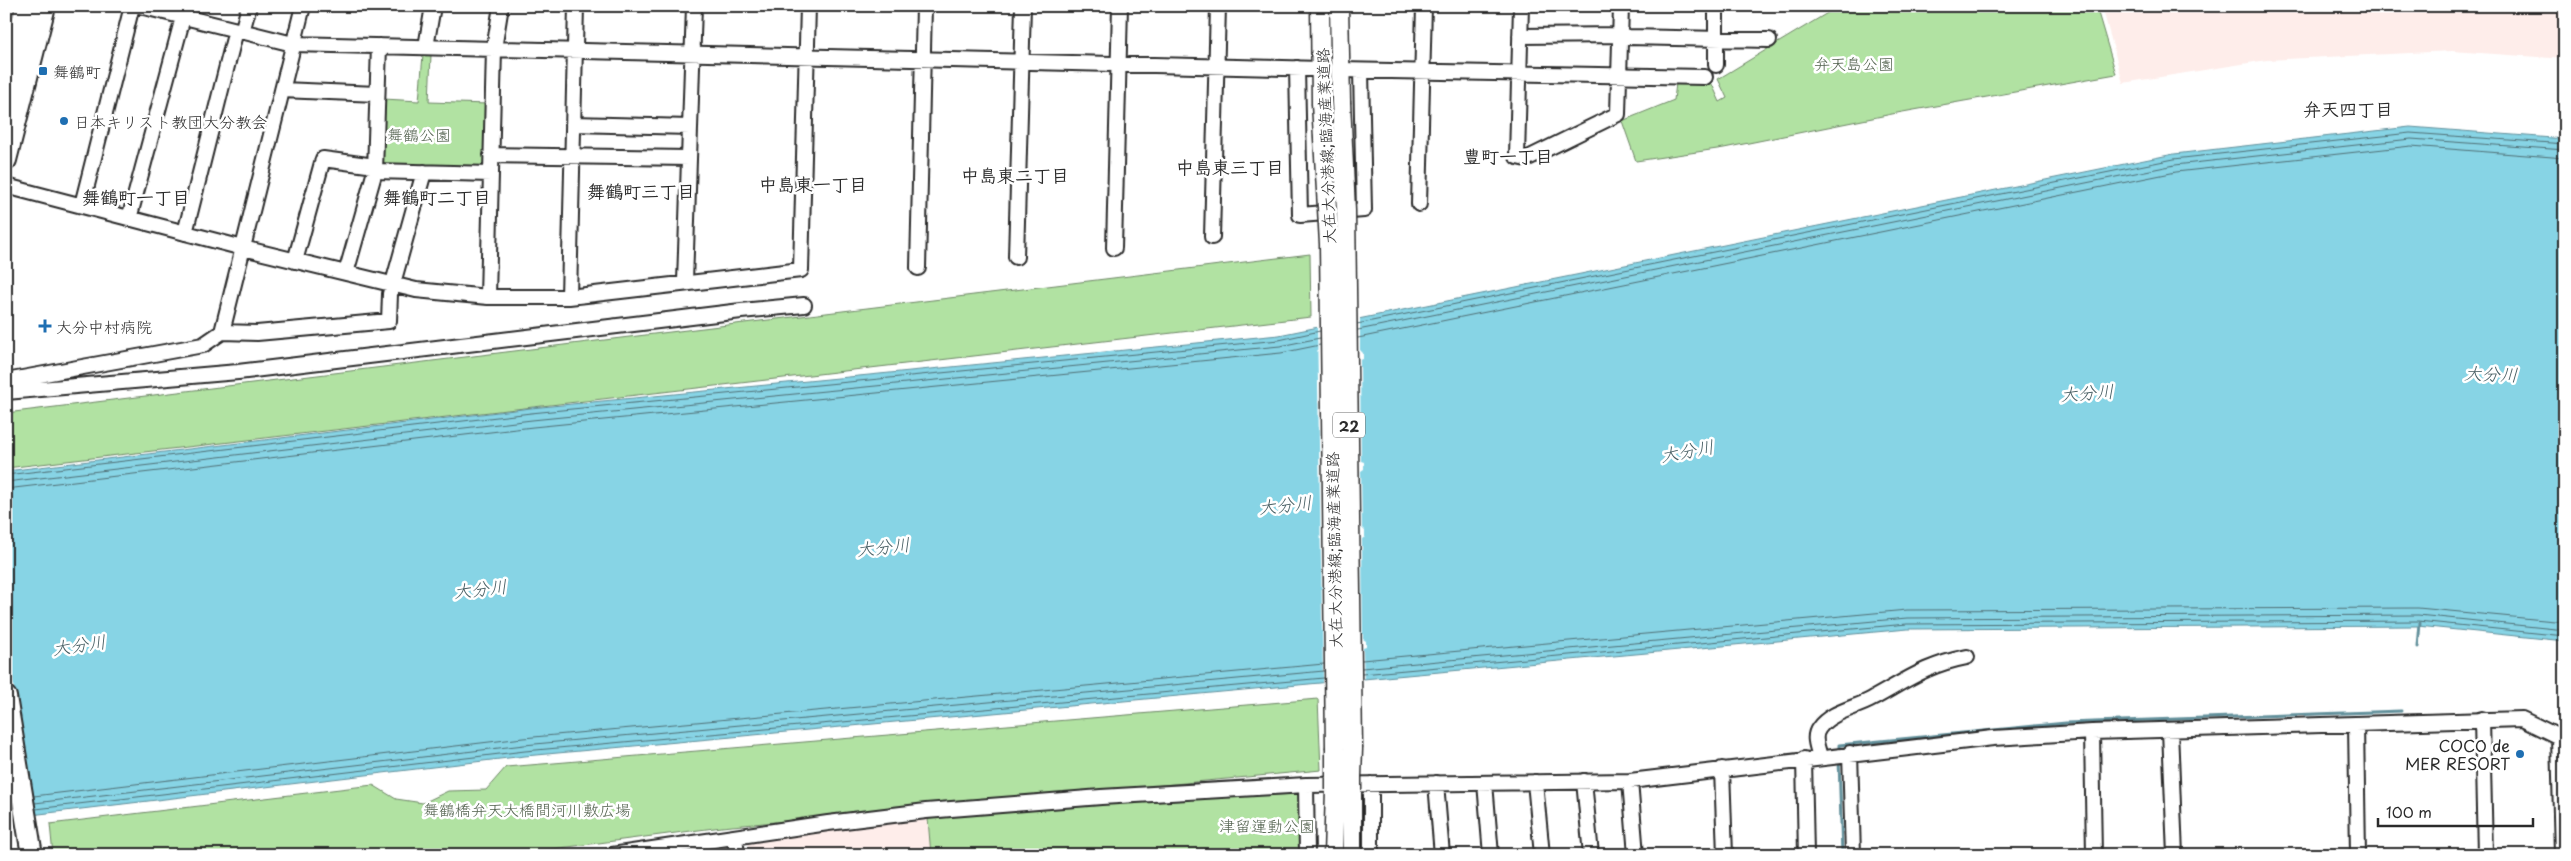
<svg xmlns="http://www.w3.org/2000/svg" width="2571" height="861" viewBox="0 0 2571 861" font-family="'Playpen Sans','Klee One',sans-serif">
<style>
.built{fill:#feedea}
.green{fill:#b1e2a2;stroke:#6e8666}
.water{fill:#87d4e5;stroke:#62909b}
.pier{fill:#fff}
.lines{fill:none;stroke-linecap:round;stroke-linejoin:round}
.shore{stroke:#506f75;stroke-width:1}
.stream{stroke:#62909b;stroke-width:3}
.minor-casing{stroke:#2b2b2b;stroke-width:18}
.major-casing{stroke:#2b2b2b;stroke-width:21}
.highway-casing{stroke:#2b2b2b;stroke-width:24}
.minor{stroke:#fff;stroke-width:14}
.major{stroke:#fff;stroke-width:18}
.highway{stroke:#fff;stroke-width:20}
.major-bridge-casing{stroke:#2b2b2b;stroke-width:21;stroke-linecap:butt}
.major-bridge{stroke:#fff;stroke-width:18}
.poi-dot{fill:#1f6fb2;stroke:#fff;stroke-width:2}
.labels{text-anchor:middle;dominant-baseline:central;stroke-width:5;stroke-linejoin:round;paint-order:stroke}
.shield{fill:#fff;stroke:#6b6b6b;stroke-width:1}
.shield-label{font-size:15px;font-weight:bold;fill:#2b2b2b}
.park-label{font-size:16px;fill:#53624f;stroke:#fff}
.poi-label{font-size:16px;fill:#2b2b2b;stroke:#fff;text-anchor:start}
.street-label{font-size:16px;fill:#2b2b2b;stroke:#fff}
.neighbourhood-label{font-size:18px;font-weight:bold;fill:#2b2b2b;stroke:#fff}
.water-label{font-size:18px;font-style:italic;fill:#475e63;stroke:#fff}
</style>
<rect width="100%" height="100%" fill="#fff"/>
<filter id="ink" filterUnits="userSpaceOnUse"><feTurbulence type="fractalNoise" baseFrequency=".02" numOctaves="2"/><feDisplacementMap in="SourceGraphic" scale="10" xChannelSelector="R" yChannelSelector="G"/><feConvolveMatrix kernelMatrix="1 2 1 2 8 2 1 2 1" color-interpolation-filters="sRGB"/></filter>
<g filter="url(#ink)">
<path class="built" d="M2102,6H2565V59L2452,51L2267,60L2123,83Z
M928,819L931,855H749L748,844L806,832Z"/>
<path class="green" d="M1843,6H2096L2116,74L1897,113L1724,148L1636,161L1622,121L1674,100L1676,83L1711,82L1720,102L1727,98L1718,79L1829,12Z
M423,55H431L429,102L487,104L485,166L481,169L385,167L380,164L384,135V99L419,101Z
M1310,254L1311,317L6,468V413Z
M1318,699L1321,770L722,827L506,855H53L50,824L373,785L396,799L423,803L448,791L486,790L506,767Z
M1299,794L1302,855H931L928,819L1127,801Z"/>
<path class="water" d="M2410,127L2565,139V641L2418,626L1908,629L525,756L6,818V471L531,408L1279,335L2174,154Z"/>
<path class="pier" d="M1360,316V350L1363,353V359L1360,360L1361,461L1364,462V469L1361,471L1362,528L1365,531V537L1362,539L1363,639L1366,641V647L1363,648L1364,682L1323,685L1317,324Z
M6,639L35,817L8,820L6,812Z"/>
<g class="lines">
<path class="shore" d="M1357,324L2174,159L2410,133L2565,144
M1358,330L2175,165L2411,139L2565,150
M1358,338L2176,172L2411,146L2565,158
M6,475L531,413L1279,340L1320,331
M6,482L532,420L1280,346L1320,338
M6,489L533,427L1281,353L1320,345
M1362,660L1907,610L2418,608L2565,622
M1362,668L1907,618L2418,615L2565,630
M1362,674L1907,624L2418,621L2565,636
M34,796L523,738L1324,664
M35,803L524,745L1324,671
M36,809L525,751L1324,678"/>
<path class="stream" d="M2418,647L2420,623
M1839,752V745L2066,723L2401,711
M1839,760L1842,855"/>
<g class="minor-casing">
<path id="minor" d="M140,6L293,44L1321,69
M1521,6L1517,157L1526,159L1618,114L1621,6
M242,32L249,6
M1520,36L1620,35L1628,37L1769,40
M426,47L433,6
M1716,65V6
M1297,68L1300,215L1364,210L1361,71
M1340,70L1705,77
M282,90L377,94
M573,124L690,127
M491,155L689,158
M375,171L491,174
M6,186L243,248L416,290L488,297H569L801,270L808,6
M1419,204L1424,6
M82,205L132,6
M129,219L186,6
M185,233L236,30
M1212,237L1218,6
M1114,248L1120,6
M1016,257L1023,6
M295,261L323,159L375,166
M918,268L924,6
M346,273L375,171L379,46
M685,282L694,6
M488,297L494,49L501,6
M569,297L576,6
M222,332L257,333L389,321L390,294L424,172
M6,381L203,345L222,332L303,6
M6,392L238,372L741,311L804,305
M2482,719L2485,855
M2356,724L2358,855
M2170,730L2175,855
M2092,732L2094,855
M1850,753L1853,855
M1820,757C1818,748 1812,737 1819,728C1830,712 1856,708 1872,699C1907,680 1926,665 1967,657
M1804,759L1806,855
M1722,769L1725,855
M1584,781L1591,855
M1630,781L1636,855
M1535,782L1542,855
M1436,783L1442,855
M1485,783L1491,855
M1306,785L1307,855
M735,837L737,855
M612,855L828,823L926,811L1101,797L1306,785L1630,781L1993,738L2092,732L2522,719L2559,737L2562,855
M1371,855V784"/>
</g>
<g class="major-casing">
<path id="major" d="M1320,6L1321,103
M1339,6L1341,102
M1352,777L1353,748
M1335,778V748
M1333,855L1335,790
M1352,855V790"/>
</g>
<g class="highway-casing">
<path id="highway" d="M6,87L26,6
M6,160L45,6
M6,697L32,855"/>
</g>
<use href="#minor" class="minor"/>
<use href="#major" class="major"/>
<use href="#highway" class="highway"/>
<g class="major-bridge-casing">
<path id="major-bridge" d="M1341,102L1346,211L1353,748
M1321,103L1329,244L1335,748
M1335,778V790
M1352,790V777"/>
</g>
<use href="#major-bridge" class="major-bridge"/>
</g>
</g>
<g class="poi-dot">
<rect x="38" y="66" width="10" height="10" rx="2.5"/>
<circle cx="64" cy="121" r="5"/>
<path d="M42.5 318.5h5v5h5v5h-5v5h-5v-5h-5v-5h5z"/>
<circle cx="2520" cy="754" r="5"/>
</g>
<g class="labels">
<rect class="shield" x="1333" y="412.5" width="32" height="25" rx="4"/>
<g class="shield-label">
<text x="1349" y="425">22</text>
</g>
<g class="park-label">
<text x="1854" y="63">弁天島公園</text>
<text x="419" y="134">舞鶴公園</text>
<text x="527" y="809">舞鶴橋弁天大橋間河川敷広場</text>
<text x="1267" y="825">津留運動公園</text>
</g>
<g class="poi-label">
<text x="53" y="71">舞鶴町</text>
<text x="74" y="121">日本キリスト教団大分教会</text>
<text x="56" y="326">大分中村病院</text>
<text x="2510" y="745" text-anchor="end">COCO de<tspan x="2510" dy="18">MER RESORT</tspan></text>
</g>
<g class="street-label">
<text transform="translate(1325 146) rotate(-92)">大在大分港線;臨海産業道路</text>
<text transform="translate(1333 550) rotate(-91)">大在大分港線;臨海産業道路</text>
</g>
<g class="neighbourhood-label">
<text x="2348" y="108">弁天四丁目</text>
<text x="1508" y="155">豊町一丁目</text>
<text x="1230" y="166">中島東三丁目</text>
<text x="1015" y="174">中島東二丁目</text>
<text x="813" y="183">中島東一丁目</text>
<text x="641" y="190">舞鶴町三丁目</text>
<text x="136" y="196">舞鶴町一丁目</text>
<text x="437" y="196">舞鶴町二丁目</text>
</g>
<g class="water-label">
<text transform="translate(2491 373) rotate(2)">大分川</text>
<text transform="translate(2087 392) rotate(-4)">大分川</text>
<text transform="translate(1687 450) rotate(-10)">大分川</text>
<text transform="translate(1285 504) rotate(-6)">大分川</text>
<text transform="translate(883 546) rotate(-6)">大分川</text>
<text transform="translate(480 588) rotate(-6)">大分川</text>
<text transform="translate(79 644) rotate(-8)">大分川</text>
</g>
</g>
<rect width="2571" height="861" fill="none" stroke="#fff" stroke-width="25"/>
<rect x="12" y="12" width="2546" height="836" fill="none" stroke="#2b2b2b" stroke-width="2" filter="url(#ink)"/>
<path d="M2378 818v8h155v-8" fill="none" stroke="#2b2b2b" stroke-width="2.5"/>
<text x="2386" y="818" font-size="15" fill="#2b2b2b" stroke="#ffffff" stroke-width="4" paint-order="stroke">100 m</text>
</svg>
